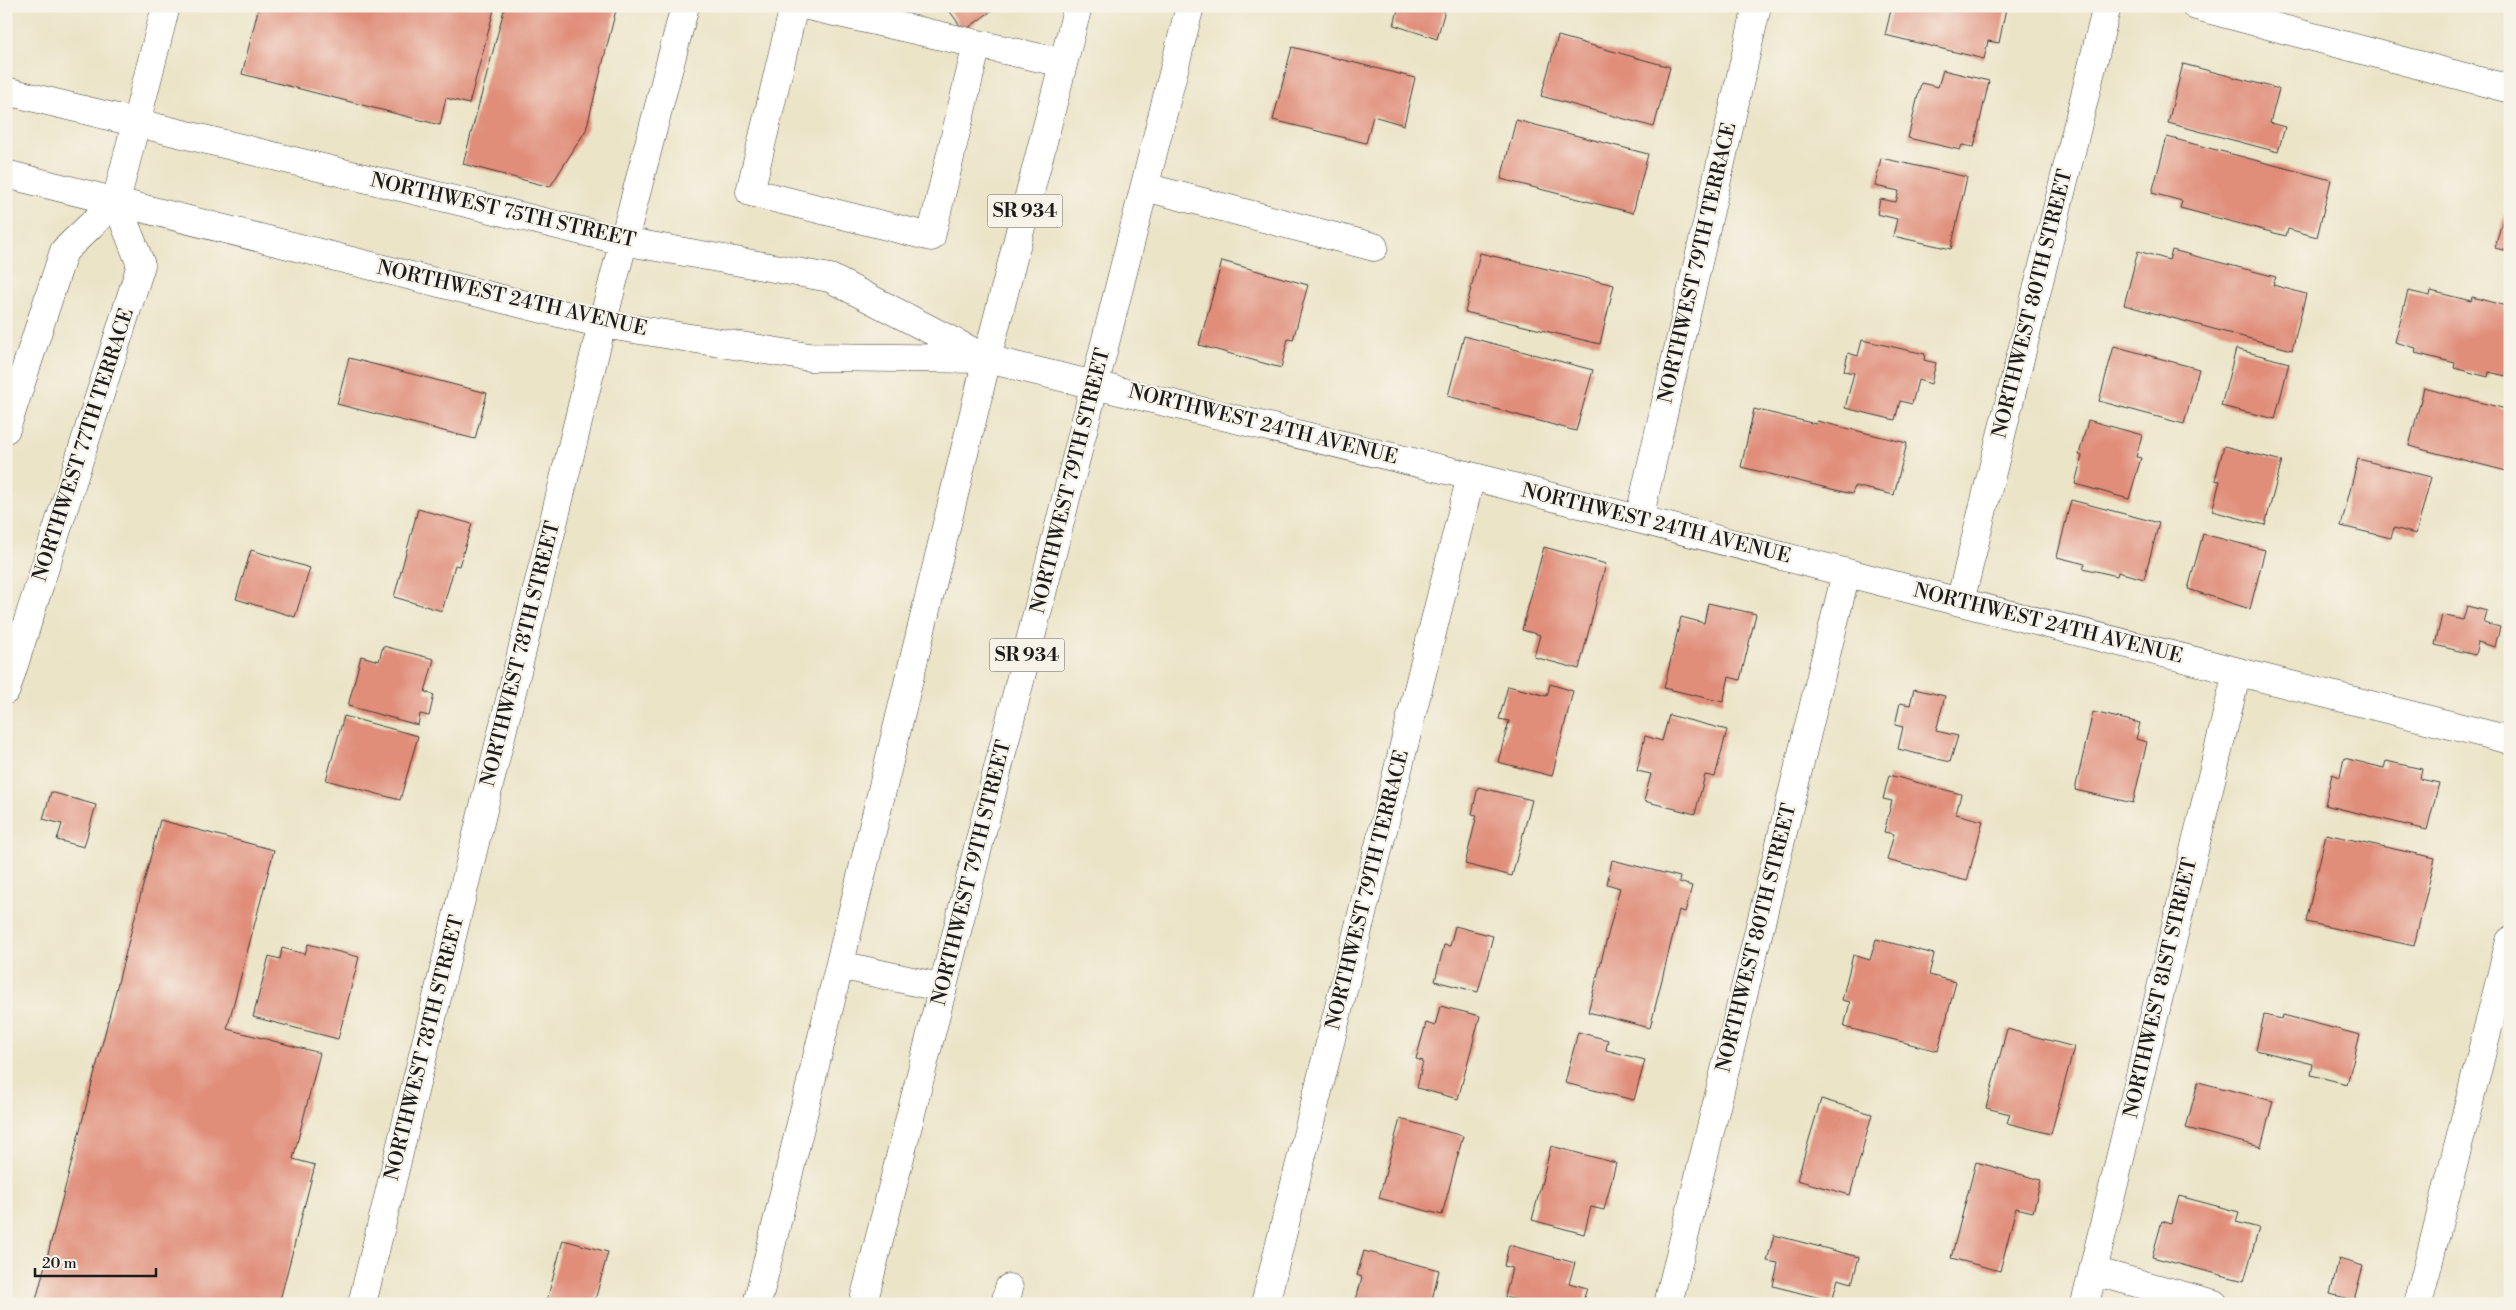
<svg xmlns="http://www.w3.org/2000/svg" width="2516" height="1310" viewBox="0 0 2516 1310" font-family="'Libre Bodoni',serif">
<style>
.building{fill:#e08d79}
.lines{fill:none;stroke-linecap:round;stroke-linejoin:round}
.minor-casing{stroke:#3b3a36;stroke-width:29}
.major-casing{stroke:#3b3a36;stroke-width:29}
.minor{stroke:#fff;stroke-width:28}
.major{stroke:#fff;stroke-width:28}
.labels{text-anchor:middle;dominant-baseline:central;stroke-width:4.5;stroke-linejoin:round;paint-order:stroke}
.shield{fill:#f7f3e8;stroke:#5e5c59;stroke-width:1}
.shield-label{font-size:19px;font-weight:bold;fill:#1c1c1c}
.street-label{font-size:20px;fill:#1c1c1c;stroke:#f7f3e8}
</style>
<rect width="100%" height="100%" fill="#f7f3e8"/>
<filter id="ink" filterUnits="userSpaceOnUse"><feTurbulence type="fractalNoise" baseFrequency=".02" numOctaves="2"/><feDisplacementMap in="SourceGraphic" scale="10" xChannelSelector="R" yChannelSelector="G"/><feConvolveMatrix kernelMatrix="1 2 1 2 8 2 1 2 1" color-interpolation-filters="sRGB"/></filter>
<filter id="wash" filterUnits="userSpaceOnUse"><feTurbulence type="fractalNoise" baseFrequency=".0096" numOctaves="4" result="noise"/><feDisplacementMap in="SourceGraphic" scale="20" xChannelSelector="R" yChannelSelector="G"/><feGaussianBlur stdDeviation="1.12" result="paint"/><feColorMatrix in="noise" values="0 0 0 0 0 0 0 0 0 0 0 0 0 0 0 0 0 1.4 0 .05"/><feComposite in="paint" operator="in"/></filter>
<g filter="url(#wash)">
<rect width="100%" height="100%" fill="#ebe4c7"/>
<g id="blocks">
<path class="building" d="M259,6H495L469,104L446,98L440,125L242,74Z
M505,6H617L586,130L550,187L463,164Z
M946,6H998L964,31Z
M1399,6H1446L1437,39L1394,25Z
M1892,6H1997L2006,8L1999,43L1988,41L1984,59L1885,35Z
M1558,36L1670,67L1654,127L1541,96Z
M1292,47L1415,78L1404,125L1373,116L1366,143L1273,120Z
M2183,64L2279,89L2270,123L2285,127L2278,152L2168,123Z
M1943,70L1989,81L1974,147L1962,145L1960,150L1908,138L1921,83L1938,87Z
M1516,120L1648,154L1633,213L1501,179Z
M2167,137L2331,180L2317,237L2288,229L2286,236L2180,208L2182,201L2152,193Z
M1881,158L1967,177L1951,249L1893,236L1897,219L1877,214L1880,199L1896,202L1899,191L1875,186Z
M2504,214L2510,216V252L2495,248Z
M2172,250L2276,277L2273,285L2306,294L2292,350L2124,305L2138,251L2169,260Z
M1480,253L1614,285L1600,344L1465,312Z
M1222,261L1308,285L1293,340L1288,339L1281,368L1199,345Z
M2408,291L2430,296L2431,291L2471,301L2472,297L2506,306V310L2510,311V377L2489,372L2488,377L2454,368L2455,363L2415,353L2416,348L2395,342Z
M1464,336L1593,370L1576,431L1448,396Z
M1862,340L1925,354L1924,360L1936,363L1931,384L1918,380L1912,404L1900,401L1895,420L1845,408L1854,373L1844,371L1848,353L1858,356Z
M2114,346L2199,369L2184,424L2099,401Z
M2236,349L2289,363L2275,419L2221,406Z
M349,358L487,393L475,439L337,404Z
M2424,388L2510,410V472L2409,446Z
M1754,409L1816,424L1817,421L1907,443L1894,495L1855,486L1852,494L1741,467Z
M2088,420L2142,435L2136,457L2141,458L2129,499L2075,484L2082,456L2079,455Z
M2224,446L2282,461L2265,525L2212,511L2220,481L2215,480Z
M2358,459L2431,477L2416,534L2394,528L2391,538L2341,526Z
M2071,500L2159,523L2144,579L2118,572L2117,576L2083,568L2085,564L2057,557Z
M418,509L472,524L459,566L455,565L442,611L394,597Z
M2203,534L2265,550L2250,609L2188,589Z
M1544,547L1606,564L1579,669L1534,657L1540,635L1522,630Z
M251,550L310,568L295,617L236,599Z
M1708,603L1756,614L1740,680L1729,677L1723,702L1664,688L1681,617L1704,623Z
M2467,606L2487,611L2484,623L2500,627L2495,647L2478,642L2475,655L2435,645L2442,615L2463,620Z
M383,646L434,659L425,692L434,695L429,716L420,714L418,725L348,706L361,656L379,661Z
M1550,684L1573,691L1552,776L1498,762L1509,721L1499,719L1508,686L1547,696Z
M1914,689L1945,696L1936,731L1958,736L1950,762L1898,749L1903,727L1895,725L1900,703L1910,705Z
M2093,712L2140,723L2136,739L2147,742L2133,803L2075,790Z
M1669,715L1727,730L1715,777L1705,775L1695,814L1644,801L1651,774L1637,771L1645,736L1662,741Z
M344,716L418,736L400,800L326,780Z
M2344,758L2384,768L2386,761L2422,769L2420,779L2439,783L2427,830L2325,805L2332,774L2340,777Z
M1889,775L1961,794L1956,814L1983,821L1967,881L1887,860L1894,834L1884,832L1892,801L1883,799Z
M1478,787L1532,800L1512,876L1465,864L1477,815L1472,814Z
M51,792L96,805L84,847L57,840L62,824L43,819Z
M160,820L274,850L227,1029L320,1053L293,1159L315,1165L279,1304H35Z
M2326,834L2435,858L2414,946L2306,922Z
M1612,860L1680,877L1679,882L1692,886L1685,912L1679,910L1650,1028L1588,1012L1620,888L1607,884Z
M1455,926L1493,936L1478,992L1435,981L1444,945L1450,946Z
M1876,939L1934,954L1929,975L1956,982L1938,1051L1844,1027L1850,1002L1842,1000L1853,955L1870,960Z
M308,944L359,957L338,1039L253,1017L269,956L280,959L282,948L305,954Z
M1440,1006L1480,1016L1458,1099L1417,1088L1423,1061L1416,1059L1426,1023L1435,1026Z
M2264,1015L2282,1019L2283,1015L2360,1035L2347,1084L2311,1075L2313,1064L2256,1050Z
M2007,1029L2074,1047L2051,1134L2007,1123L2010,1114L1986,1108Z
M1578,1032L1608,1040L1606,1050L1645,1060L1634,1100L1565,1083Z
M2198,1082L2273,1101L2261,1147L2186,1128Z
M1821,1099L1872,1114L1850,1195L1797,1180Z
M1400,1119L1463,1136L1442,1215L1379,1198Z
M1551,1146L1616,1163L1604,1210L1591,1207L1584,1234L1532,1220Z
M1976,1162L2041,1180L2033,1212L2016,1208L2000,1271L1951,1258Z
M2179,1196L2239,1212L2236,1222L2259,1228L2244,1281L2152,1257L2162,1221L2171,1224Z
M1774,1235L1859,1257L1852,1283L1838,1279L1832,1301L1773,1286L1778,1263L1767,1261Z
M563,1240L608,1252L594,1304H546Z
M1509,1245L1575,1263L1569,1283L1587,1288L1582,1304H1515L1516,1300L1505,1297L1512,1268L1504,1266Z
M1364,1251L1439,1270L1431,1304H1355L1362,1277L1357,1275Z
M2339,1259L2363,1266L2354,1300L2330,1294Z"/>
</g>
</g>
<g filter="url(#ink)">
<use href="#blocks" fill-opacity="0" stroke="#3b3a36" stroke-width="1"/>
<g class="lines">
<g class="minor-casing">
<path id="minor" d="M794,6L750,192L931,237L977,44
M808,6L1063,63
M2196,6L2510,89
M6,91L623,241L830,278L981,356
M6,174L602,324L809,357L987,359L1471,476L1960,602L2510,740
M1145,187L1374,247
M6,429L64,251L116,201L166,6
M1639,519L1757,6
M1960,602L2107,6
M6,690L141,265L116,201
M2093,1271L2214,1304
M362,1304L602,324L685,6
M1005,1304L1009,1288
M1265,1304L1471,476
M1668,1304L1846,573
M2085,1304L2237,672
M2418,1304L2510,941"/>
</g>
<g class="major-casing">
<path id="major" d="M840,965L943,988
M757,1304L987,359L1078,6
M863,1304L1190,6"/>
</g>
<use href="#minor" class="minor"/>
<use href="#major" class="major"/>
</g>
</g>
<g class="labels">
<g class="shield">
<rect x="987.5" y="194.5" width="75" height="33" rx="4"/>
<rect x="989.5" y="638.5" width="75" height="33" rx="4"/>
</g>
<g class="shield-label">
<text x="1025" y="211">SR 934</text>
<text x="1027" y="655">SR 934</text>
</g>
<g class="street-label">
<text transform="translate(503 211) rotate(13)">NORTHWEST 75TH STREET</text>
<text transform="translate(1698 263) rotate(-77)">NORTHWEST 79TH TERRACE</text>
<text transform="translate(512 299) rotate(13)">NORTHWEST 24TH AVENUE</text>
<text transform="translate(2033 304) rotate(-76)">NORTHWEST 80TH STREET</text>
<text transform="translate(1263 425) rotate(14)">NORTHWEST 24TH AVENUE</text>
<text transform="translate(84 445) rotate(-72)">NORTHWEST 77TH TERRACE</text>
<text transform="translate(1071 481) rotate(-76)">NORTHWEST 79TH STREET</text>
<text transform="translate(1656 524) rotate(14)">NORTHWEST 24TH AVENUE</text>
<text transform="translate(2048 624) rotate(14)">NORTHWEST 24TH AVENUE</text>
<text transform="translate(521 654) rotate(-76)">NORTHWEST 78TH STREET</text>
<text transform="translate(972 873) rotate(-76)">NORTHWEST 79TH STREET</text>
<text transform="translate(1368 890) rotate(-76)">NORTHWEST 79TH TERRACE</text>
<text transform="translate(1757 938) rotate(-76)">NORTHWEST 80TH STREET</text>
<text transform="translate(2161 988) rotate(-77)">NORTHWEST 81ST STREET</text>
<text transform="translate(425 1048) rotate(-76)">NORTHWEST 78TH STREET</text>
</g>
</g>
<rect width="2516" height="1310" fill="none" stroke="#f7f3e8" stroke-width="25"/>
<path d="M35 1268v8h121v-8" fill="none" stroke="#1c1c1c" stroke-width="2.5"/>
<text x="42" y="1268" font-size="15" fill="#1c1c1c" stroke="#f7f3e8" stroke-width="4" paint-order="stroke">20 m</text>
</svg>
